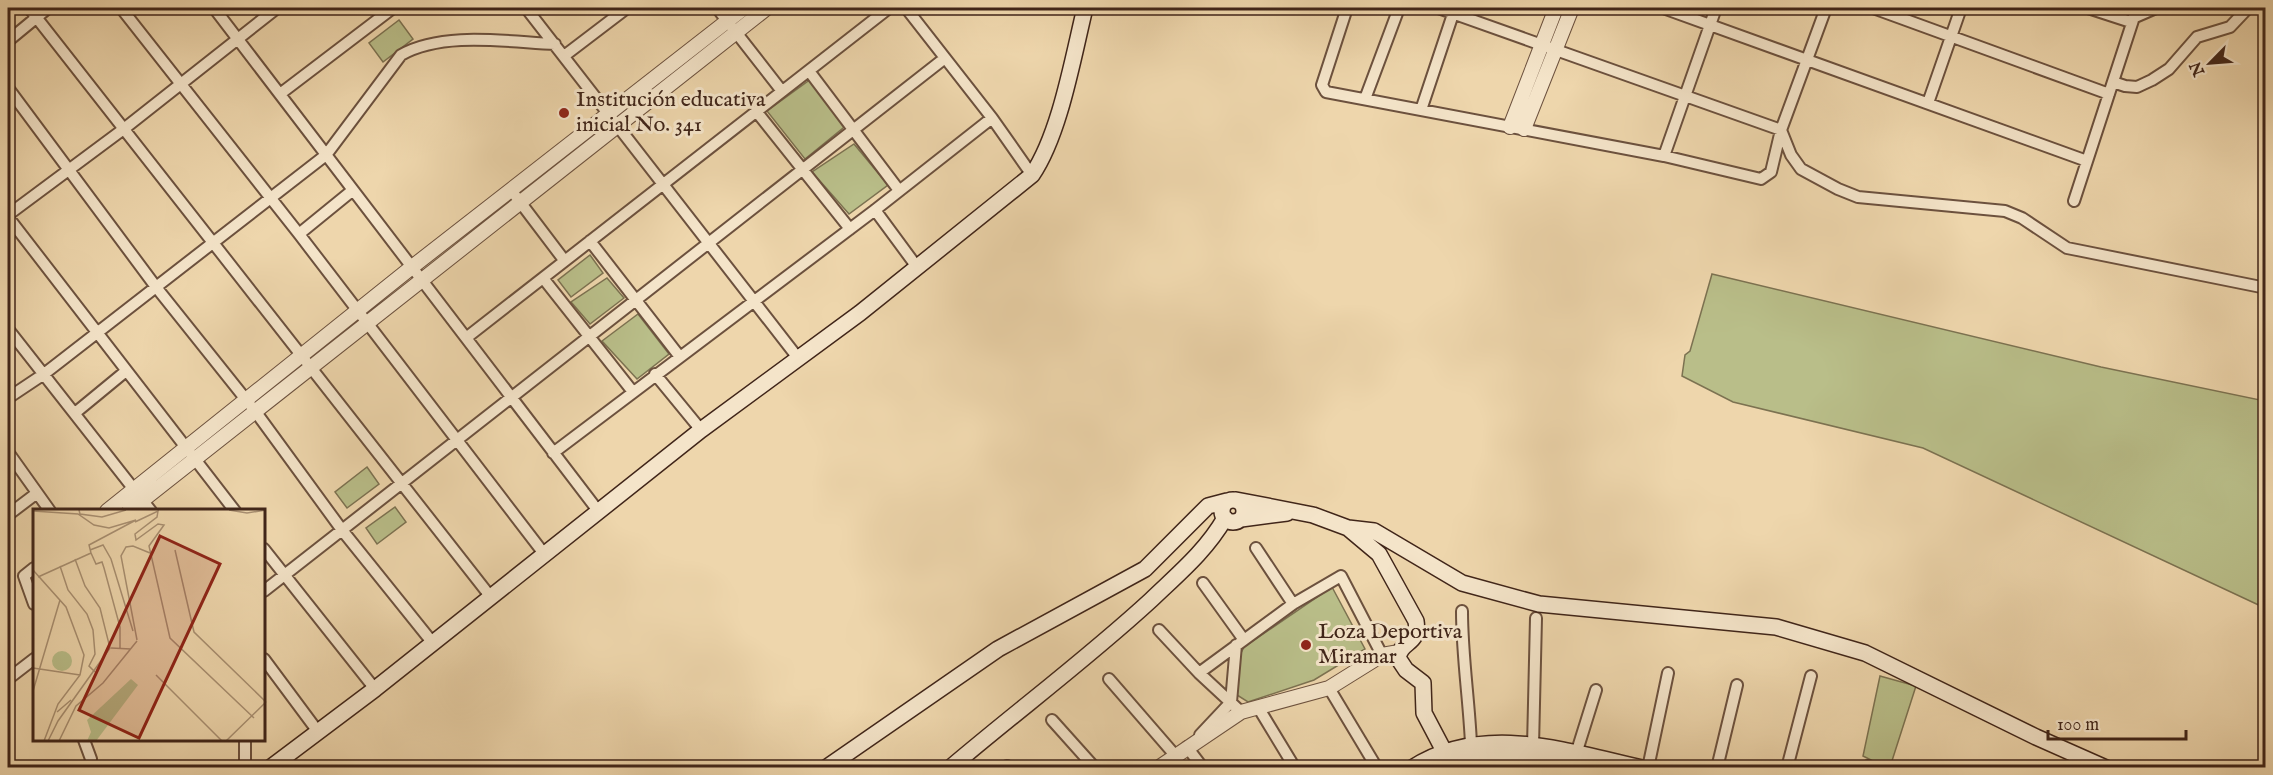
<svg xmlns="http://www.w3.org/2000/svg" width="2273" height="775" viewBox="0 0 2273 775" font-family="'IM FELL English',serif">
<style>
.green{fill:#b9be89;stroke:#7c7251;stroke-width:1.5}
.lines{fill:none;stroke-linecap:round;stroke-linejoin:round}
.minor-casing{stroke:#6c513e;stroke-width:14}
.tertiary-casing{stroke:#6c513e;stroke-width:16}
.secondary-casing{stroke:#402519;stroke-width:18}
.minor{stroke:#f4e4c9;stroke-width:10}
.tertiary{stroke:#f4e4c9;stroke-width:14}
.secondary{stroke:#f4e4c9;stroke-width:15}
.poi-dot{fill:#8f2418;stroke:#f4e4c9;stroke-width:2}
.labels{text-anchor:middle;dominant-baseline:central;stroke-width:6;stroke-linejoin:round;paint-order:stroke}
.poi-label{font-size:22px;fill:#402519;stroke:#f4e4c9;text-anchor:start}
.inset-road{fill:none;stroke:#a88f71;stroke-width:1.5}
.view{fill:#8f2418;fill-opacity:0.15;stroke:#8f2418;stroke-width:3}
.inset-edge{fill:none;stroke:#402519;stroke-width:3}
</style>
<rect width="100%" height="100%" fill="#eed6ac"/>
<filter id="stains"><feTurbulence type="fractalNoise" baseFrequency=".00333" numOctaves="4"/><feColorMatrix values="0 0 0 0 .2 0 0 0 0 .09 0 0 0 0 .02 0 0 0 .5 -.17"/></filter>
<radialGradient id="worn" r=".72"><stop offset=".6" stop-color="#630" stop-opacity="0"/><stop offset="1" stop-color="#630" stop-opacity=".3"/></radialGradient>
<path class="green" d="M399,20L413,39L383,62L369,43Z
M811,79L848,124L805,159L767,111Z
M854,144L888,185L849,214L812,172Z
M590,255L603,273L571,297L558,280Z
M1712,274L2101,367L2265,401V608L1923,448L1733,402L1682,376L1685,355L1690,351Z
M607,278L624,298L590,324L571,302Z
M638,314L669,354L637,379L602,341Z
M367,467L379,484L347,508L335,492Z
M395,507L406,522L377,544L366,528Z
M1332,587L1365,649L1314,680L1248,702L1237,695L1239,657L1244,647Z
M1880,676L1916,686L1890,767H1874L1875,762L1863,756Z"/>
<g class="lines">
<g class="minor-casing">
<path id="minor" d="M29,8L490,596
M121,8L299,234L545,555
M214,8L599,512
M526,8L798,358
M717,8L781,90
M906,8L992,118L1032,175
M1347,8L1322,85L1326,92L1664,156L1761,179L1771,172L1781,130L1826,8
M1438,8L1781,130L1791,155L1801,169L1838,189L1858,197L2005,211L2022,218L2067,248L2266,288
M1663,8L2087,161
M1873,8L2109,94
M2088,8L2131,22
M2133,18L2156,8
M8,41L48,8
M564,56L627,8
M809,71L898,189
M2113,82L2125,86L2137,87L2152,80L2169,69L2197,37L2230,27L2248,8
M8,88L156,287L255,411L342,530L432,642
M280,94L393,8
M1365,99L1399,8
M1928,103L1961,8
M1421,110L1455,8
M756,111L850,229
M1664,156L1716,8
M511,190L564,260
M2074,201L2137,8
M875,210L917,267
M8,215L125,128L277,8
M8,217L235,511
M299,234L353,190
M590,241L680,357
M543,278L633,392
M8,329L151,511
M466,338L889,8
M655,374L701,430
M8,398L44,374L326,155L401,55C443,31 508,42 555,44
M75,413L126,371
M8,452L50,511
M553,453L875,210L992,118
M8,515L37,493
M1256,548L1293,604
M264,549L375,689
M34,568L24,576L34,604
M1203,583L1244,640
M264,591L945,58
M1462,611C1462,656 1469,699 1471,744
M1159,630L1199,673L1241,712
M264,659L319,733
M1199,673L1293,604L1341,576L1382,655
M8,679L34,659
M1109,679L1174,754
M1329,688L1377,768
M1258,707L1295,768
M1052,720L1095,768
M1200,735L1231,702L1236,645
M84,740L91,759
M1533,746L1536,618
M1187,747L1203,768
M1576,754L1596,690
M1007,766L1008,768
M245,768V740
M1648,768L1668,673
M1717,768L1737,685
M1787,768L1811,676
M1868,768V766"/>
</g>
<g class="tertiary-casing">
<path id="tertiary" d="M1510,127L1556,8
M1524,129L1572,8
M107,511L412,267L744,8
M129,511L767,8
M1158,768L1241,712L1329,688L1382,655L1399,652"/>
</g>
<g class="secondary-casing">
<path id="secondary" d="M1236,500L1313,515L1348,528L1374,531L1462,583L1539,604L1776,627L1865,653L2036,737L2106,768
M1222 511a11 11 0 1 1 22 0a11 11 0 1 1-22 0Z
M1241,519L1287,513
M1348,528L1379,554L1416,621C1420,645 1401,640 1398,658L1406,670L1423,683L1424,713L1444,751
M270,768L375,689L701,430L860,313L1032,175C1060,134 1073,57 1085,8
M826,768L998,649L1145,569L1208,506L1227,501
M950,768C1017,711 1087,659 1151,600C1178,574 1206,551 1225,518
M1412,768C1483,722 1566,751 1642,768
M1436,768C1484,745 1529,756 1578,768"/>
</g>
<use href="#minor" class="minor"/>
<use href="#tertiary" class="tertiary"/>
<use href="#secondary" class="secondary"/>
</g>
<g class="poi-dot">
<circle cx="564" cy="113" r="6"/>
<circle cx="1306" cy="645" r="6"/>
</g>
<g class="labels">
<g class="poi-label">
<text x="576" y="100">Institución educativa<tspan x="576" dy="25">inicial No. 341</tspan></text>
<text x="1318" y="632">Loza Deportiva<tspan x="1318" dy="25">Miramar</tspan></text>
</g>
</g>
<g transform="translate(33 509)">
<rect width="232" height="232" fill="#eed6ac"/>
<path d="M19 152a10 10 0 1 1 20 0a10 10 0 1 1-20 0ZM98,170L105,176L63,232H54L58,223L54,211Z" fill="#b9be89"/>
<path class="inset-road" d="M46,1L47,5L69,8L93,1M196,1L214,4L233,1M0,2L45,5L61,16L76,19L103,11L56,36L58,44L5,68M102,13L125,2L124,8L102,25L103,31L125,15L131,16L116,37L137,129L221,209M57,41L70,36L78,50L100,122M142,41L161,123L233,193M58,44L63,55L69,53L71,59L87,118V139M27,57L35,81L54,105L60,121L62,145L56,157L62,163M0,61L33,98L51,146L47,166L25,195L11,232M104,131L88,47L93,38L100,37L117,44M78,139L98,140M0,159L47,166M123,166L189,232M0,182L27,91M24,203L38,191M15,232L25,212L77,139L67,99L52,77L42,50M26,232L43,197L70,174L104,132M193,232L233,193"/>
<path class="view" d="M127,27L187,55L106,229L46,201Z"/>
<rect width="232" height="232" class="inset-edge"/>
</g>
<rect width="2273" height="775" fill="none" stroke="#eed6ac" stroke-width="30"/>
<rect x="9" y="9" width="2255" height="757" fill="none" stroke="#402519" stroke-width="3"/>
<rect x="15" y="15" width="2243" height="745" fill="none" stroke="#402519" stroke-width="1.5"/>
<g transform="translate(2210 63) rotate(245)" stroke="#f4e4c9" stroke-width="4.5" paint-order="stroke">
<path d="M0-4.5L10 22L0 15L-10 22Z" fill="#402519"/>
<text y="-9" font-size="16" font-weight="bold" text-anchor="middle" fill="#402519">N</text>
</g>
<path d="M2048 730v9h138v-9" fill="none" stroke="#402519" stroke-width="3"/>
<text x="2057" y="730" font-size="18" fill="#402519" stroke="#f4e4c9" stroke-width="4.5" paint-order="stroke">100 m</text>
<rect width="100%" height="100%" filter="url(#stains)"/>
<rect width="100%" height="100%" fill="url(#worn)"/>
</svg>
